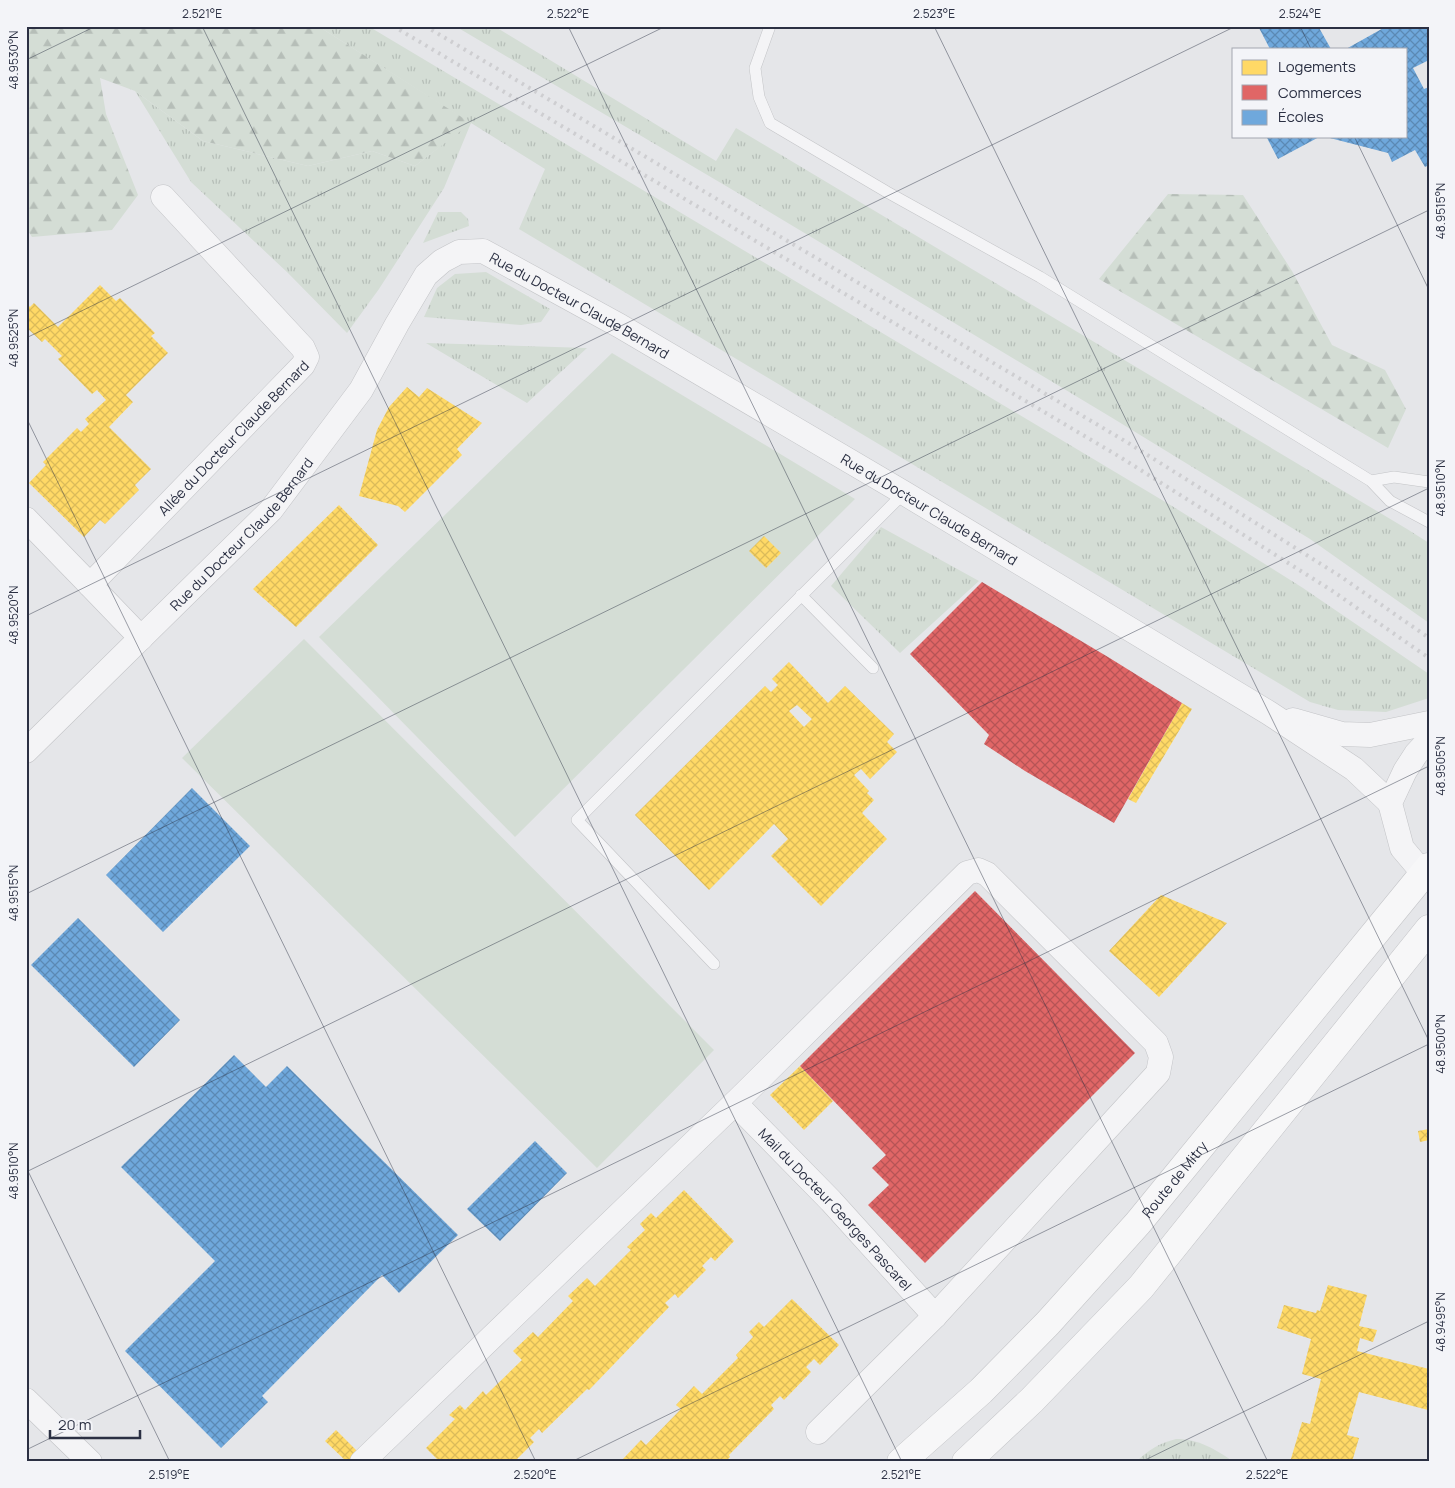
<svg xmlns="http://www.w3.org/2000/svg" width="1455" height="1488" viewBox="0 0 1455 1488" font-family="Manrope,sans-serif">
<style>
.grass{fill:url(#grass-tufts)}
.forest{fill:url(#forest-firs)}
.pitch{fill:#d4ddd5}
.homes{fill:url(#homes-cross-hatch);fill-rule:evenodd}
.shops{fill:url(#shops-cross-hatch)}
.schools{fill:url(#schools-cross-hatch)}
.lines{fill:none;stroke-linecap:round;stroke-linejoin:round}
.lane-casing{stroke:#c3c4c7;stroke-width:12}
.street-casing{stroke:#c3c4c7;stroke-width:25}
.secondary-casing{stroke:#c3c4c7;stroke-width:29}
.lane{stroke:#f4f4f6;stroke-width:11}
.street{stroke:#f4f4f6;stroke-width:24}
.secondary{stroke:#f7f7f8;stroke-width:28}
.rail{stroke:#ceced1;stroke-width:4;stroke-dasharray:2.5 5;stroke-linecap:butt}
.ticks{fill:none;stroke:#2b3043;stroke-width:1;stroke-opacity:0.45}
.labels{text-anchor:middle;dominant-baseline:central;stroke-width:5;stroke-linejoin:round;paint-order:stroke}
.street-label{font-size:14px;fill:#2b3043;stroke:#f3f4f8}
.neatline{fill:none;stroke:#2b3043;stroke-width:2}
.ticks-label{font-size:12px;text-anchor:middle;fill:#2b3043}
</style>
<defs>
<pattern id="grass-tufts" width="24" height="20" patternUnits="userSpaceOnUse" patternTransform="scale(1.25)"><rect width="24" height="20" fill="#d4ddd5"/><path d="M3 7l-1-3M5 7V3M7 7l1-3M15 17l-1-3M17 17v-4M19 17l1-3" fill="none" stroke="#b6beb8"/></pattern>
<pattern id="forest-firs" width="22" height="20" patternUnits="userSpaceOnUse" patternTransform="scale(1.25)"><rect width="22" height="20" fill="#d4ddd5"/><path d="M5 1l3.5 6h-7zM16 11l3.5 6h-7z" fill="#b6beb8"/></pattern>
<pattern id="homes-cross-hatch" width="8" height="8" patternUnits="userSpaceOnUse" patternTransform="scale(1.25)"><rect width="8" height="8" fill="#ffd966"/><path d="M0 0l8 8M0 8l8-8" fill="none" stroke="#dbbb5a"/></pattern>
<pattern id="shops-cross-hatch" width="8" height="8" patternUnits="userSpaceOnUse" patternTransform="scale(1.25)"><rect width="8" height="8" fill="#e06666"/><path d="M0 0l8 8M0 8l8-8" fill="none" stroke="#b65456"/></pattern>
<pattern id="schools-cross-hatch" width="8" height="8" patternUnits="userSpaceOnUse" patternTransform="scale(1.25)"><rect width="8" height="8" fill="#6fa8dc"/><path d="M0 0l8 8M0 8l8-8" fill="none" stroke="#5b89b4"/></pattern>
</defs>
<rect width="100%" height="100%" fill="#e5e6e9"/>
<path class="grass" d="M318,26H368L1172,506L1303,588L1429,674V698L1386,712L1338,710L1310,702L519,229L545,169L471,123L444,188L379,289L347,333L288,273L191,182L135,91L203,141L308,166L372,151L415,166L470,123Z
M455,26H494L716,161L736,128L1407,529L1429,543V623L1310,539L1114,419L748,199Z
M438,212H461L468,219L469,226L423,243Z
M486,272L550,309L541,322L521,325L424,317L437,288L455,274Z
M426,343L587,348L527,403Z
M881,527L979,581L900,653L831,586Z
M1176,1439C1199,1439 1215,1449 1234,1462H1136C1148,1450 1160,1443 1176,1439Z"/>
<path class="forest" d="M26,26H318L471,123L415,166L372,151L308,166L203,141L135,91L100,78L106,114L138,195L112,230L32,237L26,228Z
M1168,194L1243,195L1292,271L1332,345L1385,370L1406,409L1388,448L1099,279Z"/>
<path class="pitch" d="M612,353L855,499L515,837L319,637Z
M304,639L714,1050L597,1168L182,758Z"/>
<path class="homes" d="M100,285L116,301L120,298L155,333L151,336L168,353L126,395L133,402L109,427L151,469L135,485L139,490L105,524L100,520L84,537L29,483L46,465L43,462L77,428L81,432L89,424L85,419L106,400L97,390L92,394L58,359L62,356L45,339L42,342L26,327V303L30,307L34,303L58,327Z
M407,387L419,397L427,388L482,423L457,449L462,455L405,512L398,506L359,496L377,430L389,407Z
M339,505L378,545L296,627L253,589Z
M764,536L781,553L766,568L749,551Z
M789,662L828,703L845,686L894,734L887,742L897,752L870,779L861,769L854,775L869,791L867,793L874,800L862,813L887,839L821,906L771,856L788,839L774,824L709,890L635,815L765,686L771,692L778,685L772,679ZM797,705L812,719L804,727L789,711Z
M1182,703L1192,709L1136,803L1128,799Z
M1161,895L1227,923L1159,997L1109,951Z
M800,1066L833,1101L804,1130L770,1095Z
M1429,1129V1140L1420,1142L1418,1131Z
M684,1190L734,1241L715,1261L711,1257L702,1266L706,1270L678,1298L675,1294L665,1303L669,1307L589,1390L587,1389L542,1433L539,1429L530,1438L534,1442L514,1462H440L426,1448L455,1419L449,1415L460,1405L465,1410L483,1391L486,1395L522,1360L513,1351L533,1332L538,1337L573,1301L568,1296L587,1278L595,1286L631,1250L627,1247L645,1230L640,1224L651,1213L656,1218Z
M1328,1285L1367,1295L1359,1326L1377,1330L1373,1342L1360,1338L1357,1351L1429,1369V1408L1428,1410L1359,1392L1347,1435L1359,1438L1352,1462H1290L1302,1422L1310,1424L1321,1379L1302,1374L1311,1339L1277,1328L1284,1305L1316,1313L1317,1310L1320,1311Z
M792,1299L839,1345L820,1365L814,1359L806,1367L811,1372L784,1400L780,1396L771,1405L774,1409L729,1455L730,1457L725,1462H624L622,1460L641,1440L646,1445L681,1409L676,1405L694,1386L702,1394L738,1358L736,1355L753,1337L749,1332L759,1322L764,1327Z
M336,1430L361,1455L355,1462H347L325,1441Z"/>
<path class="shops" d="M982,582L1108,657L1182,703L1114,823L1025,771L984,744L989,735L910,654Z
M975,891L1135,1053L925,1263L868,1205L889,1185L872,1168L886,1155L800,1066Z"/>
<path class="schools" d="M1258,26H1318L1331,49H1270Z
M1387,26H1429V60L1413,68L1424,89L1429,87V165L1425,167L1415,150L1392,162L1388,153L1326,137L1406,136V49H1346Z
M1266,136H1321L1278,159Z
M192,788L250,846L163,932L106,875Z
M78,918L180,1020L134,1067L31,965Z
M234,1055L266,1087L287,1066L458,1235L399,1293L382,1275L262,1396L268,1402L221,1448L125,1351L215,1261L121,1167Z
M535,1141L567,1173L500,1241L467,1209Z"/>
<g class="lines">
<g class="lane-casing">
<path id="lane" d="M770,26L755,68L759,97L770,123L887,192L1040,277L1371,481L1390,501L1429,522
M1371,481L1394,477L1429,482
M801,595L873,668
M714,964L577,820L904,493"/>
</g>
<g class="street-casing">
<g id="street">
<path d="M26,519L90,585"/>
<path id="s1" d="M141,638L90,585L303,365L307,357L303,348L163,197"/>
<path d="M1293,720L1342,734L1370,735L1429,723"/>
<path d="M1429,740L1416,754L1405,771L1390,803L1402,848L1424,874L1429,877"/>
<path id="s2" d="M26,751L271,510L361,390L397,324L426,275L442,261L459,252L483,251L620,326L904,493L1269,713L1354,769L1390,803"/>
<path id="s3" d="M735,1103L831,1201L935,1316"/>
<path d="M26,1400L90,1462"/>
<path d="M362,1462L735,1103L967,873L978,870L987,874L1156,1043L1161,1057L1158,1073L935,1316L818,1432"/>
</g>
</g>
<g class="secondary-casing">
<g id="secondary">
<path id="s4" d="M901,1462L981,1391L1048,1323L1138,1223L1429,867"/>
<path d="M966,1462L1032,1400L1141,1287L1429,929"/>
</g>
</g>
<use href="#lane" class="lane"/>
<use href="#street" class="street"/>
<use href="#secondary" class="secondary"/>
<path class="rail" d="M393,26L1120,457L1331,590L1429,658
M425,26L1130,444L1340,576L1429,638"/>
</g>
<path class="ticks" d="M202,26L902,1462M568,26L1268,1462M934,26L1429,1041M1300,26L1311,49M26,60L96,26M1354,136L1429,290M26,338L666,26M26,417L536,1462M26,616L1236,26M26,894L1429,210M26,1167L170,1462M26,1172L1429,488M26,1450L1429,766M571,1462L1429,1044M1141,1462L1429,1321"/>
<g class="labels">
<g class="street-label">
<text stroke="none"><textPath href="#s2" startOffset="801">Rue du Docteur Claude Bernard</textPath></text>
<text stroke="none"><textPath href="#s1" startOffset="279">Allée du Docteur Claude Bernard</textPath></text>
<text stroke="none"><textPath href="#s2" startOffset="1206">Rue du Docteur Claude Bernard</textPath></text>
<text stroke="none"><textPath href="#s2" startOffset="306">Rue du Docteur Claude Bernard</textPath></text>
<text stroke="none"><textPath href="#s4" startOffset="394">Route de Mitry</textPath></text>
<text stroke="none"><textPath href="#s3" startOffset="146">Mail du Docteur Georges Pascarel</textPath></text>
</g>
</g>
<rect width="1455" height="1488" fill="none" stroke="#f3f4f8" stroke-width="55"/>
<rect x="1232" y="48" width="175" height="90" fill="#f3f4f8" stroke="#a3a6b0"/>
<rect x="1242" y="60" width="25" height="15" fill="#ffd966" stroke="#a3a6b0"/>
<text x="1278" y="72" font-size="15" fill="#2b3043">Logements</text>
<rect x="1242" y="85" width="25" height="15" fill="#e06666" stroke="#a3a6b0"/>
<text x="1278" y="98" font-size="15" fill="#2b3043">Commerces</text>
<rect x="1242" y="110" width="25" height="15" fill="#6fa8dc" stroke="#a3a6b0"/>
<text x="1278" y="122" font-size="15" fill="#2b3043">Écoles</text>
<path d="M50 1430v8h90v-8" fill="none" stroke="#2b3043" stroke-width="2.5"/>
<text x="58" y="1430" font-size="15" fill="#2b3043" stroke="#f3f4f8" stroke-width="4" paint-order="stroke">20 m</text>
<rect x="28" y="28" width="1400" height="1432" class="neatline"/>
<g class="ticks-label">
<text x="202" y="18">2.521°E</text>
<text x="568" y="18">2.522°E</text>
<text x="934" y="18">2.523°E</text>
<text x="1300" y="18">2.524°E</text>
<text transform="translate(14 60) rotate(-90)" y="4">48.9530°N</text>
<text transform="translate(1441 211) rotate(-90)" y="4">48.9515°N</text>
<text transform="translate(14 338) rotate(-90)" y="4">48.9525°N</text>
<text transform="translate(1441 488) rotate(-90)" y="4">48.9510°N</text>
<text transform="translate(14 615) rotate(-90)" y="4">48.9520°N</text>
<text transform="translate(1441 766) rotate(-90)" y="4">48.9505°N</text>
<text transform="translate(14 893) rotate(-90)" y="4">48.9515°N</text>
<text transform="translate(1441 1044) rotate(-90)" y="4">48.9500°N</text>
<text transform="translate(14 1171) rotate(-90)" y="4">48.9510°N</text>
<text transform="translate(1441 1322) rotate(-90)" y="4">48.9495°N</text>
<text x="169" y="1479">2.519°E</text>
<text x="535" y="1479">2.520°E</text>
<text x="901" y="1479">2.521°E</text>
<text x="1267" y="1479">2.522°E</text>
</g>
</svg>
